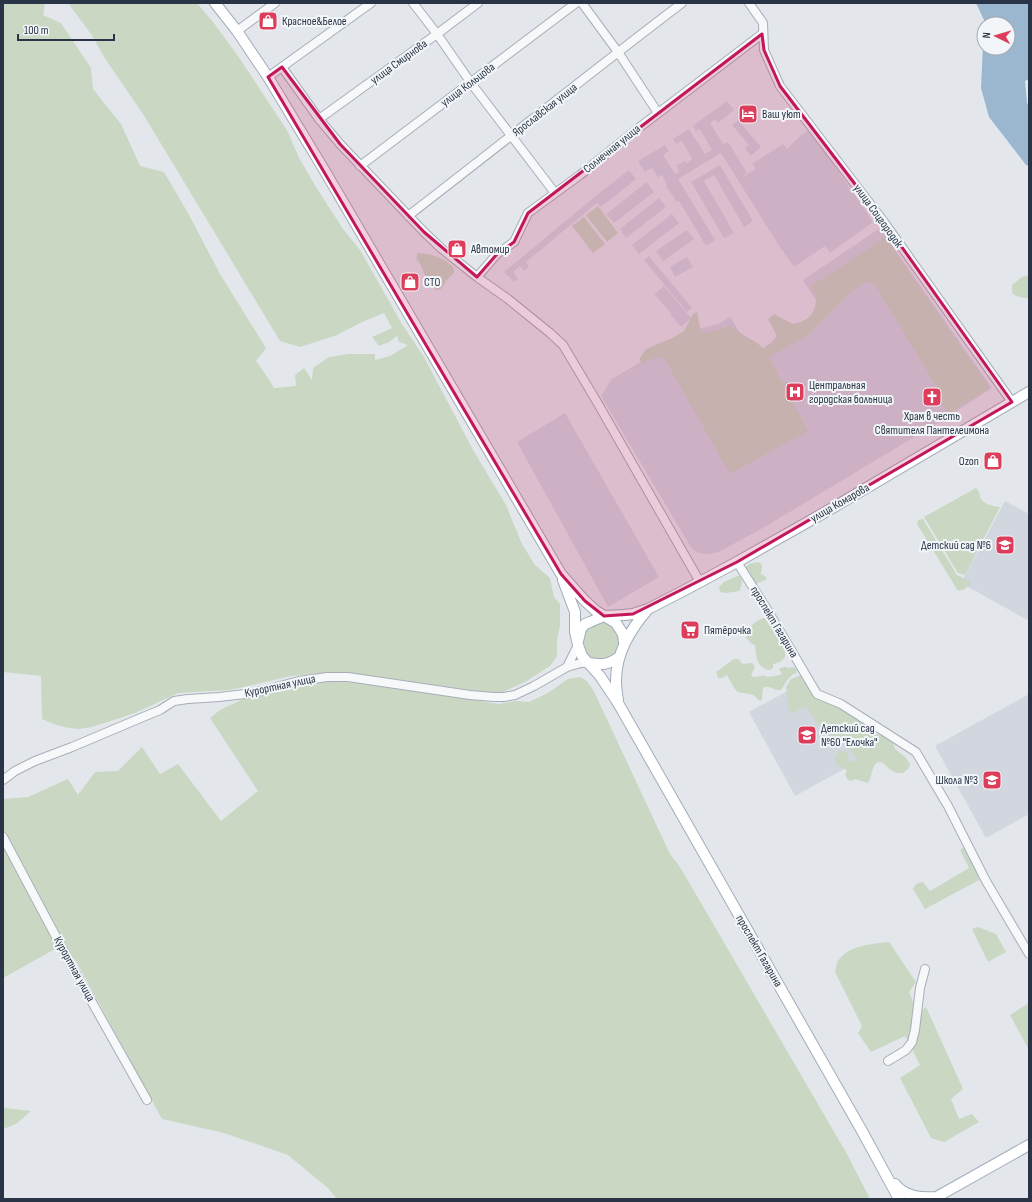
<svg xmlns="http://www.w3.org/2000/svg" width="1032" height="1202" viewBox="0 0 1032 1202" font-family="'Sofia Sans Condensed',sans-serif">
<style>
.built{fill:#d1d6df}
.green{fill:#c9d7c3}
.water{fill:#9bb7d0}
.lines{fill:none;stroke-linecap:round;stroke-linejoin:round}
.minor-casing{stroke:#a7aeb7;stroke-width:10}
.major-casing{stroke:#a1acba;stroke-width:12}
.minor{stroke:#f6f8fa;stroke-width:8}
.major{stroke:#fff;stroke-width:10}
.marked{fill:#c2185b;fill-opacity:0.2;stroke:#c2185b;stroke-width:3;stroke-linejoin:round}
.labels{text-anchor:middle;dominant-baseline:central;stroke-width:4;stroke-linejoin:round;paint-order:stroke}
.poi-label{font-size:12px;fill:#293547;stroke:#f3f6f9;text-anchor:start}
.street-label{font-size:12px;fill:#293547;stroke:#f3f6f9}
</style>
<rect width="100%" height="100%" fill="#e3e7ec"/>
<path class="built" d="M727,101L734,110L718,123L715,119L710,123L723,144L728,142L747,173L743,176V177L756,169L752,164L783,144L787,149L800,136L810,129L873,222L830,253L825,246L794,267L776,241L721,153L678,179L715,240L706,246L679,201L677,202L666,186L667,185L662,175L658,177L652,168L645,172L638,161L665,145L669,151L663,155L675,174L680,172L676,166L685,161L687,163L692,159L682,141L676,144L673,139L689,129L705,154L712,150L700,129L696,131L693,126Z
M738,120L761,147L751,156L745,149L749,145L732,125Z
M720,165L753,221L744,227L714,175L704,181L734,233L724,238L691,182Z
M629,170L636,179L601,207L597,203L526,262L529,266L524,271L520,266L513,272L518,279L514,282L504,272L593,198Z
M647,182L654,192L614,223L606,214Z
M659,198L666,207L626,238L620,229Z
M672,214L679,223L639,254L632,245Z
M880,228L992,388L946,418L768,525L719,552L710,554L698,553L692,549L601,396L612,379L694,330L718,324L730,317L754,354L823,311L803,280Z
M687,230L694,239L663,261L656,251Z
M649,256L692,308L687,312L644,260Z
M687,257L693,267L675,277L670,267Z
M664,286L691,318L681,327L670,314L671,313L654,294Z
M565,413L659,577L608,607L517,442Z
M1005,501L1029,514V621L961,583Z
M802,683L866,757L795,796L749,712Z
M1029,694V814L986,838L935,746Z"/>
<path class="green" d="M3,3H45L43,15L61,23L91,68L93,89L121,124L140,166L164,172L188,213L220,274L266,348L256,361L268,378L274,388L296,386L295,375L304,368L312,380L313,368L329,357L348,354H375V360L390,356L408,345L399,342L397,336L389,342L379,346L372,337L392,328L384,313L360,323L337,335L300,347L280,341L143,114L106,60L91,34L68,3H197L213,22L238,56L288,132L299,158L316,187L343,229L360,250L402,324L424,357L473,450L506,505L522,544L535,565L550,578L554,597L560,604V626L557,640V656L550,666L525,682L503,692H484L385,678L335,672L291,676L245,687L228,690L178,693L135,713L92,727L79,729L69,728L56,725L42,719L41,676L3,672Z
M598,206L618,233L607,242L586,215Z
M584,217L605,244L593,253L572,226Z
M885,237L990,388L948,414L941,403L942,395L938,387L934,383L875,285L866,282L850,293L808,335L769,357L808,431L730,474L664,358L658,357L641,363L640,358L646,349L672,338L684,331L693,314L697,312L701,331L705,333L730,326L745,336L756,342L763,348L770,344L777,336L768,319L774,314L793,324C811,320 814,314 817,297L811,288L812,285L831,273Z
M418,253C432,254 444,257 454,268V273L446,281L441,289L437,290C425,282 424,268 416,258Z
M1029,275V299L1016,296L1012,293V285L1022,277Z
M976,488C979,491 980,494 980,498C985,505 993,506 1000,507L965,575L958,573L924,517Z
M923,519L957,575L970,581V585L963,590L958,591L917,524L918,520Z
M757,562L761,563L762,567L761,574L766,577V580L755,584L745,572V568L749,564Z
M737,576H740C743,582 742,586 739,591L726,593L720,592L719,587L724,582Z
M763,618C772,619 775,630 779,637C786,649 791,661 773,664V668L770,670C756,668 756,656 755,645L752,644L746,638C747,628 754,622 763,618Z
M601,622C615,623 616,630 622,641L613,658C608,659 599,661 594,660C582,656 579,635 589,627C592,625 597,623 601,622Z
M734,659H738L743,664L752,663L755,667L751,675L753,677C758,678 762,674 767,677C772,676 777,676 782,674L779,669L783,667H786L788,668L794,667L797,670L796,673C788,676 786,683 781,690C774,692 770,684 763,688L762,698L761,701L757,699L754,695L738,692L734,688L727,675L722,678H718L716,672Z
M804,674L817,695L840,704L874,727L872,733L875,734L888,737L892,740L895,749L905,757L910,764L909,768L903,773C899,773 895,773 891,770C887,768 885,763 880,762C872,761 872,778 868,783L855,779L851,781L848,780L845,775L847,770L836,764L835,757L840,750L847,752L849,761L854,762L857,759L844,742H838L836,739L832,737L825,725L820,727L807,707H803L794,713H791L789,711L786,687L791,679Z
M580,677C589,680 593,690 597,698L670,854L680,867L847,1154L870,1199H337L328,1188L288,1155L224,1133L162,1119L75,959L72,961L64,944L3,978V799L28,797L68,779L78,795L95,772L118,771L142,747L160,774L178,764L221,821L258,791L210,718L220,710L241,700L302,684L324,681L360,683L499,704L515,701L529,702L548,693L568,679Z
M966,847L976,867L979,880L925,909L913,889C915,884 918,883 923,882L930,891L969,868L960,850L963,848Z
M978,927L996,934L1006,952L988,962L972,929Z
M889,942L916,982L909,992L918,1014L926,1007L963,1089L951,1099L959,1119L972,1114L979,1122L944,1142L931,1138L900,1078L920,1065L905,1036L871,1052L858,1033L862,1026L835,972C836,969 836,966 837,963C846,945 872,944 889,942Z
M1029,1003V1050L1010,1015Z
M3,1108H4L31,1111L16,1124L3,1129Z"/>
<path class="water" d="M976,3H1029V79L1025,81L1027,103L1029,105V166L1026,165L989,117L981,88L984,24V48H1008V24H984V20Z"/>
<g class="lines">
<g class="minor-casing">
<path id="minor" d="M413,3L437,34L471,83L555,193
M582,3L618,52L658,113
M749,3L763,23L764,50L780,86L884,222L1012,402
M237,31L275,3
M282,67L319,119L340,144L424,232L442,249L477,277L508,299L550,333L563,345L597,402L700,582
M268,77L371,3
M319,119L437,34L478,3
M360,166L576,3
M408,216C500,145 590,73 682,3
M477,277L497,254L514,242L528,213L580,175L640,127L762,34
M737,562L768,611L817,694L841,704L916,752L948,806L986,881L1029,954
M567,667L578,645
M3,780L15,771L35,761L72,747L143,717L160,710L174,701L188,699L219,697L245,694L265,690L299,681L327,677H348L470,695L494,697H504L515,695L534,686L567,667L581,663H588
M3,837L70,963L147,1100
M888,1061L906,1050L912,1042L915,1030L920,988L925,969"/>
</g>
<g class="major-casing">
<path id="major" d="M215,3L237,31L268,77L326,173L561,574L585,601L596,611L616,623L623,634L624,643
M563,580L575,612V632L578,645L582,656L600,676L618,703L862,1131L899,1199
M578,641L581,629L585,624L590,622L604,616L624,615L633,614L648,609L685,590L737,562L829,510L1029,392
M588,663C602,665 608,665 619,657
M618,700C617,694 616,688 616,681C616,653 630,630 648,609
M895,1184C905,1197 921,1198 936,1197
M933,1199L1029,1145"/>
</g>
<use href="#minor" class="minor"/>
<use href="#major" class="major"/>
</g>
<path class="marked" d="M762,34L764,50L780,86L884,222L1012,402L737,562L633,614L604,616L585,601L561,574L268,77L282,67L340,144L424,232L477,277L497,254L514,242L528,213Z"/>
<defs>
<g id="shop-square" transform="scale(1)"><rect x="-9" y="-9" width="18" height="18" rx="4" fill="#dd3d5b" stroke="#f3f6f9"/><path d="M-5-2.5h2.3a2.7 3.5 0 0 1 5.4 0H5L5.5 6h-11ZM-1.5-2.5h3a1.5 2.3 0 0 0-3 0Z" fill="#fff"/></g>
<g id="hotel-square" transform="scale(1)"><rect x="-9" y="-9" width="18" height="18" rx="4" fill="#dd3d5b" stroke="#f3f6f9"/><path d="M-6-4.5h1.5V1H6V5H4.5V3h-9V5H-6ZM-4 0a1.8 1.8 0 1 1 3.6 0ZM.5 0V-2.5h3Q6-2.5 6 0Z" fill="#fff"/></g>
<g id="hospital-square" transform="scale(1)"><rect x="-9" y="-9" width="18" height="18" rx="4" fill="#dd3d5b" stroke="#f3f6f9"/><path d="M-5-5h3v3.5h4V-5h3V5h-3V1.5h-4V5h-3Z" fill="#fff"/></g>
<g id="church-square" transform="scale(1)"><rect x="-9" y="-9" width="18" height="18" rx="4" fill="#dd3d5b" stroke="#f3f6f9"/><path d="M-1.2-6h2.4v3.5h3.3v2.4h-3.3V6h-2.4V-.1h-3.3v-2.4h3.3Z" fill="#fff"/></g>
<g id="school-square" transform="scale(1)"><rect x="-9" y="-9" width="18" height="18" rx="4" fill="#dd3d5b" stroke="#f3f6f9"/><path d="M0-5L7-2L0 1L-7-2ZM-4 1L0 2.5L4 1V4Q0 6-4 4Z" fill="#fff"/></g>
<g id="supermarket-square" transform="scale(1)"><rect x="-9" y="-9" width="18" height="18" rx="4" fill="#dd3d5b" stroke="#f3f6f9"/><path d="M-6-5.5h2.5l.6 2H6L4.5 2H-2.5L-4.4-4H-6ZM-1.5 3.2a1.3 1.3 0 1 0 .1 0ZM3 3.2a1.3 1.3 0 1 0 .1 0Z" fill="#fff"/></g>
</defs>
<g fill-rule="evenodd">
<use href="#shop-square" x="268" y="21"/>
<use href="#hotel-square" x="748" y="114"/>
<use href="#shop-square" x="457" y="249"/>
<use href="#shop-square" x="410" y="282"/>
<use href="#hospital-square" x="795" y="392"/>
<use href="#church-square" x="932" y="397"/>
<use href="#shop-square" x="993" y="461"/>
<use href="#school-square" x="1005" y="545"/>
<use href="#supermarket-square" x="690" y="630"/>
<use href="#school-square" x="807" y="735"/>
<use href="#school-square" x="992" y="780"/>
</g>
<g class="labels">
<g class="poi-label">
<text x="282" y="21">Красное&amp;Белое</text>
<text x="762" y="114">Ваш уют</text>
<text x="471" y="249">Автомир</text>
<text x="424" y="282">СТО</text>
<text x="809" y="385">Центральная<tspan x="809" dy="14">городская больница</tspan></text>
<text x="932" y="416" text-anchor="middle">Храм в честь<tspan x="932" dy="14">Святителя Пантелеимона</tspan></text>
<text x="979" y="461" text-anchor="end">Ozon</text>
<text x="991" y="545" text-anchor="end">Детский сад №6</text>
<text x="704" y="630">Пятёрочка</text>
<text x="821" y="728">Детский сад<tspan x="821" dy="14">№60 "Елочка"</tspan></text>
<text x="978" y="780" text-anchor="end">Школа №3</text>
</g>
<g class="street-label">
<text transform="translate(399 62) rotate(-36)">улица Смирнова</text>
<text transform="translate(468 85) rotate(-37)">улица Кольцова</text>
<text transform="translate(545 110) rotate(-38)">Ярославская улица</text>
<text transform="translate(612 149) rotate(-39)">Солнечная улица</text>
<text transform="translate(878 216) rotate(54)">улица Соцгородок</text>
<text transform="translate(840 503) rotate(-30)">улица Комарова</text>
<text transform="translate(774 622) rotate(59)">проспект Гагарина</text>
<text transform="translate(280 686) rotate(-12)">Курортная улица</text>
<text transform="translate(759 951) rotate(60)">проспект Гагарина</text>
<text transform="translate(74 969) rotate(61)">Курортная улица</text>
</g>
</g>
<rect width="1032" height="1202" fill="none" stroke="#293547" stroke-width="8"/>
<g transform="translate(996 36) rotate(275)"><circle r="19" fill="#f3f6f9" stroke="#a2a9b2"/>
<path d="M0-3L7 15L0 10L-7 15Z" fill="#dd3d5b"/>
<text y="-6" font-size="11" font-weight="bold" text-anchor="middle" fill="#293547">N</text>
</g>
<path d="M18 34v6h96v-6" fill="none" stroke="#293547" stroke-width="2"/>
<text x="24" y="34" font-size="12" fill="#293547" stroke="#f3f6f9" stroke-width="3" paint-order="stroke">100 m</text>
</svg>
